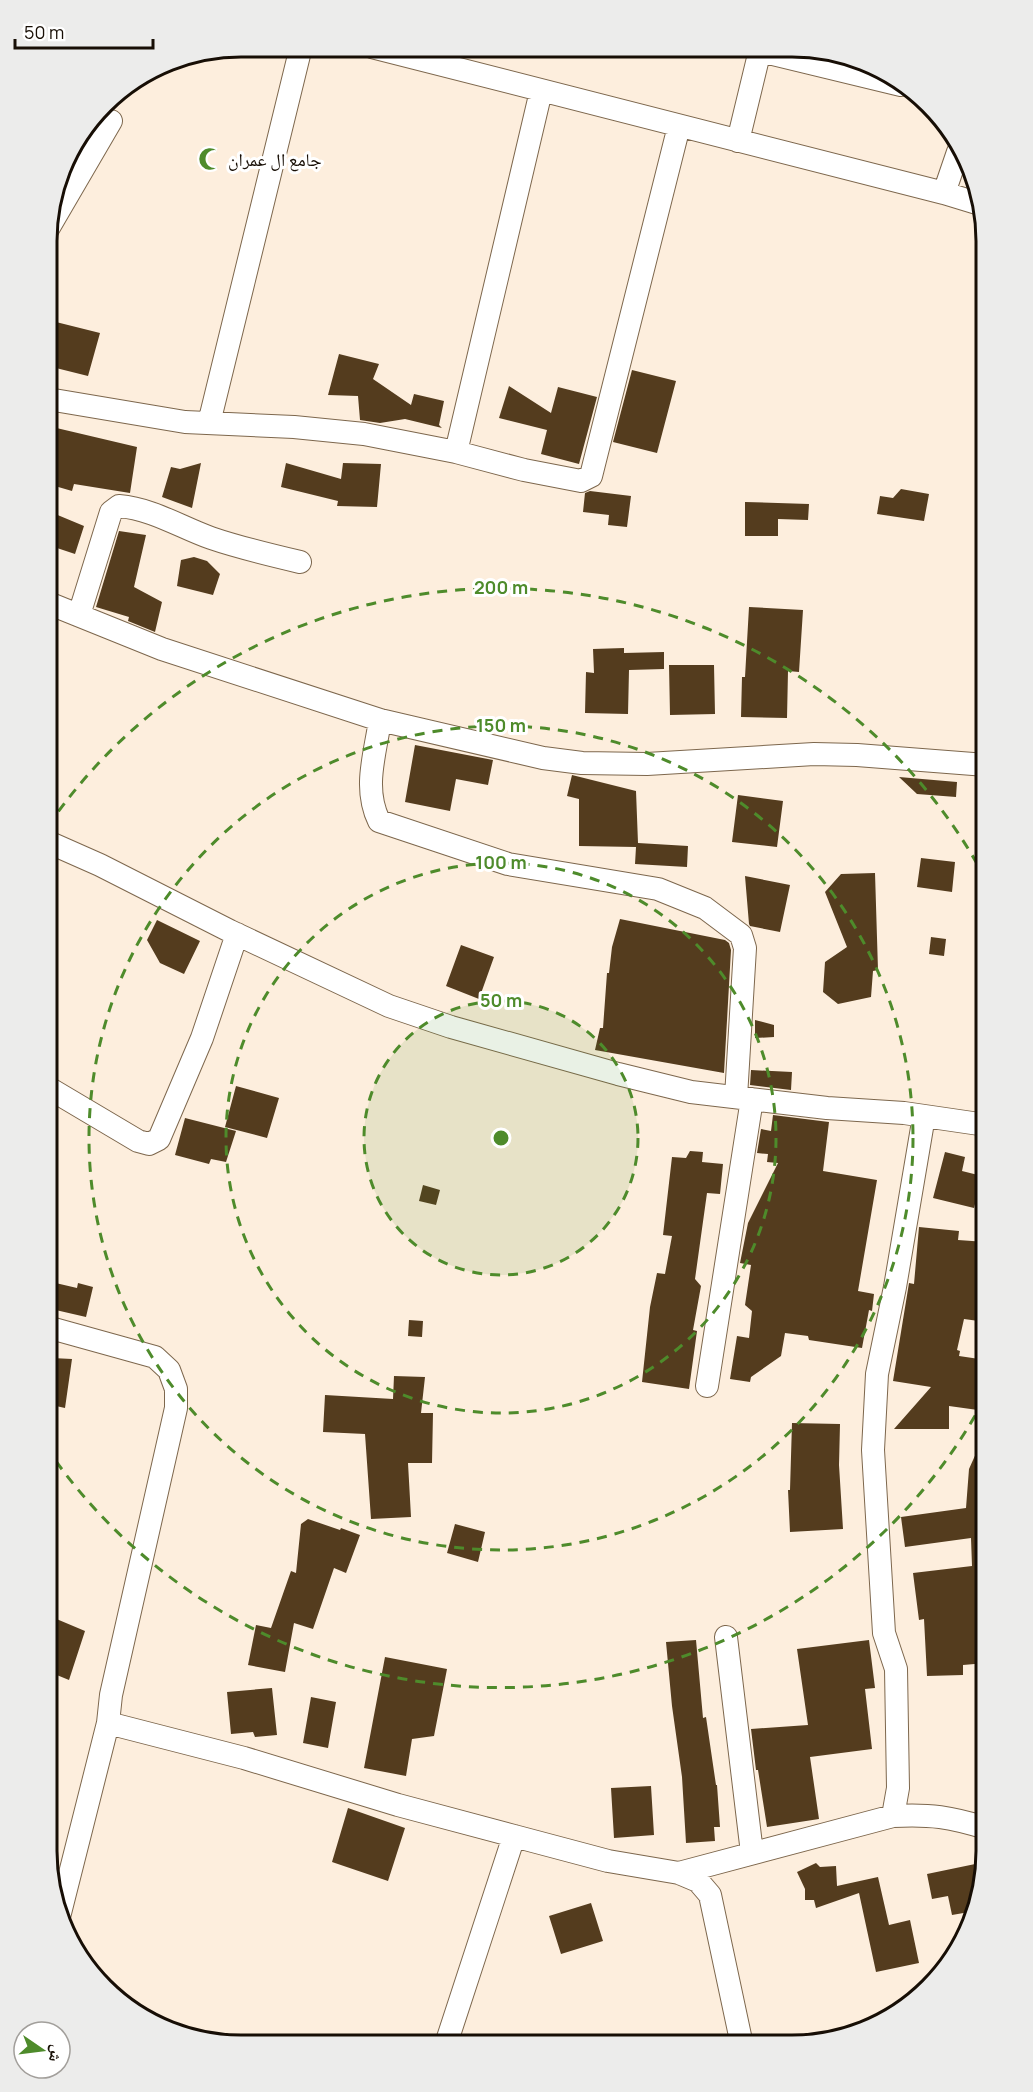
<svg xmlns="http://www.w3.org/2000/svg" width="1033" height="2092" viewBox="0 0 1033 2092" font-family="Manrope,'Noto Naskh Arabic',sans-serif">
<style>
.building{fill:#543c1e}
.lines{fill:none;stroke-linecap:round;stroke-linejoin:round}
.minor-casing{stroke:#7d674d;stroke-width:24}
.minor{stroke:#fff;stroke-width:22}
.ring{fill:none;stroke:#4e8b2b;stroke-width:3;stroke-dasharray:10 8}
.labels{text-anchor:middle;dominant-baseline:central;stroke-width:6;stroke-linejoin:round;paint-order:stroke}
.poi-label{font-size:18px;fill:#170e05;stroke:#fff;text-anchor:start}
.rim{fill:none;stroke:#170e05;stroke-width:3}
.centre{fill:#4e8b2b;stroke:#fff;stroke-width:3}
.ring-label{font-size:18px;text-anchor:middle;font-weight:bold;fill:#4e8b2b;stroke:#fff;stroke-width:6;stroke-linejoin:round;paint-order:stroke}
</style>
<rect width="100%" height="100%" fill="#fdeedd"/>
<path class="building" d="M56,322L100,333L88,376L48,366V350Z
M339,354L379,364L373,379L411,405L414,394L444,401L439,425L442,428L405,419L380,423L360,420L358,396L328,395Z
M632,370L676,381L657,453L613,442Z
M509,386L551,413L558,387L597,397L579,464L541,454L547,430L499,418Z
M48,426L137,447L130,493L74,484L72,491L48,484Z
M201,463L192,508L162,497L171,467L180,469Z
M286,463L341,479L343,463L381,464L377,507L337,506L338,501L281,487Z
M901,489L929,494L924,521L877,514L880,496L893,498Z
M590,491L631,496L627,527L608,525L609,515L583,512L585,493Z
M745,502L809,504L808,520L778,519V536H745Z
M48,511L84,526L75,554L48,545Z
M119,531L146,535L134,587L162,602L155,632L128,621L129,617L96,607Z
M194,557L207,561L220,574L213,595L177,586L181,560Z
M749,607L803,610L799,672L788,671L787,718L741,717L742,677H745Z
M624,648V653L664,652V669L629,670L628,714L585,713L586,672L594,673L593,649Z
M669,665H714L715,714L670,715Z
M415,745L493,760L488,785L456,779L450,811L405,802Z
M572,775L636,791L638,843L688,846L687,867L635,864L636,847L579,846V799L567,796Z
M899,777L957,782L956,797L917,794Z
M738,795L783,801L777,847L732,842Z
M921,858L955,862L952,892L917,887Z
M875,873L878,970L873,971L871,997L838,1004L823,992L825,962L847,947L825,892L841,874Z
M745,876L790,885L780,932L750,926L749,924Z
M620,919L725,940L729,943L731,950L724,1073L595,1050L600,1028H603L607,973H609L612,947Z
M157,920L200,941L184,974L160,963L147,940Z
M931,937L946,939L944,956L929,954Z
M461,945L494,957L479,999L446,986Z
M755,1020L774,1025V1037L755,1038Z
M751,1070L792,1072L791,1090L750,1085Z
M236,1086L279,1098L267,1138L225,1127Z
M773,1115L829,1122L823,1171L877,1180L858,1291L874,1294L872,1311L869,1310L862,1348L809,1340L808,1336L785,1333L781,1356L751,1377L750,1382L730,1379L737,1336L749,1338L752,1311L745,1305L751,1265L740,1263L748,1223L778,1163L767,1162L768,1154L757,1153L761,1129L771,1131Z
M185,1118L236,1131L226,1162L211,1159L209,1164L175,1155Z
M690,1151L703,1152L702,1162L723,1164L720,1194L707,1193L695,1279L701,1286L693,1330L697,1331L689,1389L642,1382L650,1307L657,1273L665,1274L672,1236L663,1235L672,1157L686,1158Z
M945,1152L965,1157L962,1171L982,1176L974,1208L933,1198Z
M423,1185L440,1190L436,1205L419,1201Z
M919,1227L959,1231L958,1240L986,1242V1322L964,1319L957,1350L960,1351L959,1356L986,1360L985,1411L949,1406V1429H894L931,1387L893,1381L909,1283L914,1284Z
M47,1281L77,1288L78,1283L93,1287L86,1317L47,1308Z
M409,1320L423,1321L422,1337L408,1336Z
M52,1358L72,1359L65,1408L47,1404V1373Z
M394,1376L425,1377L421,1413H433L432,1463H408L411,1517L371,1519L365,1434L323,1432L325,1395L393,1399Z
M792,1423L840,1424L839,1465L843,1529L790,1532L788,1490H790Z
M986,1431V1663L963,1665V1675L927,1676L924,1619L919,1620L913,1573L972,1566L971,1538L905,1547L901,1517L966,1508L969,1469Z
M308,1519L340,1530L341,1528L360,1535L346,1573L334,1568L313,1629L294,1623L285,1672L248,1665L256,1625L271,1628L291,1571L296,1573L301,1524Z
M455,1524L485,1532L478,1562L447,1553Z
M47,1615L85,1631L69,1680L47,1671Z
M696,1640L703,1718L706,1717L716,1785H717L720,1827H714L715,1841L686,1843L682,1777L672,1706L666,1642Z
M869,1640L875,1688L865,1689L872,1749L810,1757L819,1819L767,1827L758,1770H756L751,1729L808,1725L797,1649Z
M385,1657L447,1669L434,1736L412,1739L406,1776L364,1768Z
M272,1688L277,1735L255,1737L253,1732L231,1734L227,1692Z
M311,1697L336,1702L328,1748L303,1743Z
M651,1786L654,1835L614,1838L611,1788Z
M348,1808L405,1828L388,1881L332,1862Z
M816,1863L820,1867L836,1866L837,1886L878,1877L889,1925L910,1920L919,1963L876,1972L859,1893L816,1908L814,1900H805V1889L797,1872Z
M980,1863L983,1878L975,1911L952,1915L948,1896L932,1899L927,1874Z
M591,1903L603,1941L561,1954L549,1916Z"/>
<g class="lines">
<g class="minor-casing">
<path id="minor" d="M372,47L944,193L980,204
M760,51L901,85
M738,141L760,50
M944,193L958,152
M48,229L111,121
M48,399L185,422L294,427L364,434L456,452L524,470L581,481L591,476L594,464L679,126
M209,423L301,47
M456,452L541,91
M48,603L162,649L380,720L543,758L582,763L647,764L814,754L857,755L986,765
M79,615L111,512L119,506C153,509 180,527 211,538C240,548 270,555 300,562
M380,720C375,755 363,788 379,821L508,864L658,889L705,908L741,935L745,948L736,1097
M48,842L100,865L230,931L389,1006L451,1027L618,1074L691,1092L827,1108L904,1113L986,1125
M47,1087L138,1141L149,1144L159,1139L202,1038L237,934
M47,1327L155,1357L169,1370L176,1389V1408L111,1695L108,1723L59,1917
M707,1386L752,1099
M726,1637L752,1853
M108,1723L244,1758L398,1805L514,1836L608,1861L679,1873L698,1881L710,1895L742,2045
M893,1816L898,1788L896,1669L884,1633L873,1450L877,1374L895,1287L924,1116
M679,1873L893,1816C931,1814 950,1817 986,1828
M446,2044L514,1836"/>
</g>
<use href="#minor" class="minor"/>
</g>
<circle cx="501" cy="1138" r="137" fill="#4e8b2b" fill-opacity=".12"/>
<g class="ring">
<circle cx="501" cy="1138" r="137"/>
<circle cx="501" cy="1138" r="275"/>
<circle cx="501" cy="1138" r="412"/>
<path d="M984 1400A550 550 0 0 1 48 1450M48 826A550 550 0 0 1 984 876"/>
</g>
<defs>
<g id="mosque-bare" transform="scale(1.8)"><path d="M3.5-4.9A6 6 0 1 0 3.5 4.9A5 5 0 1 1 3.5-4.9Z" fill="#4e8b2b" stroke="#fff" stroke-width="2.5" paint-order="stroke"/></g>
</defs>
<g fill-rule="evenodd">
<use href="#mosque-bare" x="210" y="159"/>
</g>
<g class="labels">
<g class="poi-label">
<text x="228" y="159">جامع ال عمران</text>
</g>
</g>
<path d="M0 0H1033V2092H0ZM241 57H792A184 184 0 0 1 976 241V1851A184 184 0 0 1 792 2035H241A184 184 0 0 1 57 1851V241A184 184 0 0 1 241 57Z" fill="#ececeb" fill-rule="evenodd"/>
<path class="rim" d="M241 57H792A184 184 0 0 1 976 241V1851A184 184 0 0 1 792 2035H241A184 184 0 0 1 57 1851V241A184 184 0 0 1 241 57Z"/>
<circle cx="501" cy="1138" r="9" class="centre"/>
<g class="ring-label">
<text x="501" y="594">200 m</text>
<text x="501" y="732">150 m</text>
<text x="501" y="869">100 m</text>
<text x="501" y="1007">50 m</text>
</g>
<g transform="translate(42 2050) rotate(104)"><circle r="28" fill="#ffffff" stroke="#a29f9b" stroke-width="1.5"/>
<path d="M0-4.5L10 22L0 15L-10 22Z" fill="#4e8b2b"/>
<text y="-9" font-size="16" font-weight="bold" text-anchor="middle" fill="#170e05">ش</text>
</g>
<path d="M15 39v9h138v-9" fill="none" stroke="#170e05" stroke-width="3"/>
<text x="24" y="39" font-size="18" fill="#170e05" stroke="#ffffff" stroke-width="4.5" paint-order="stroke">50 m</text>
</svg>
